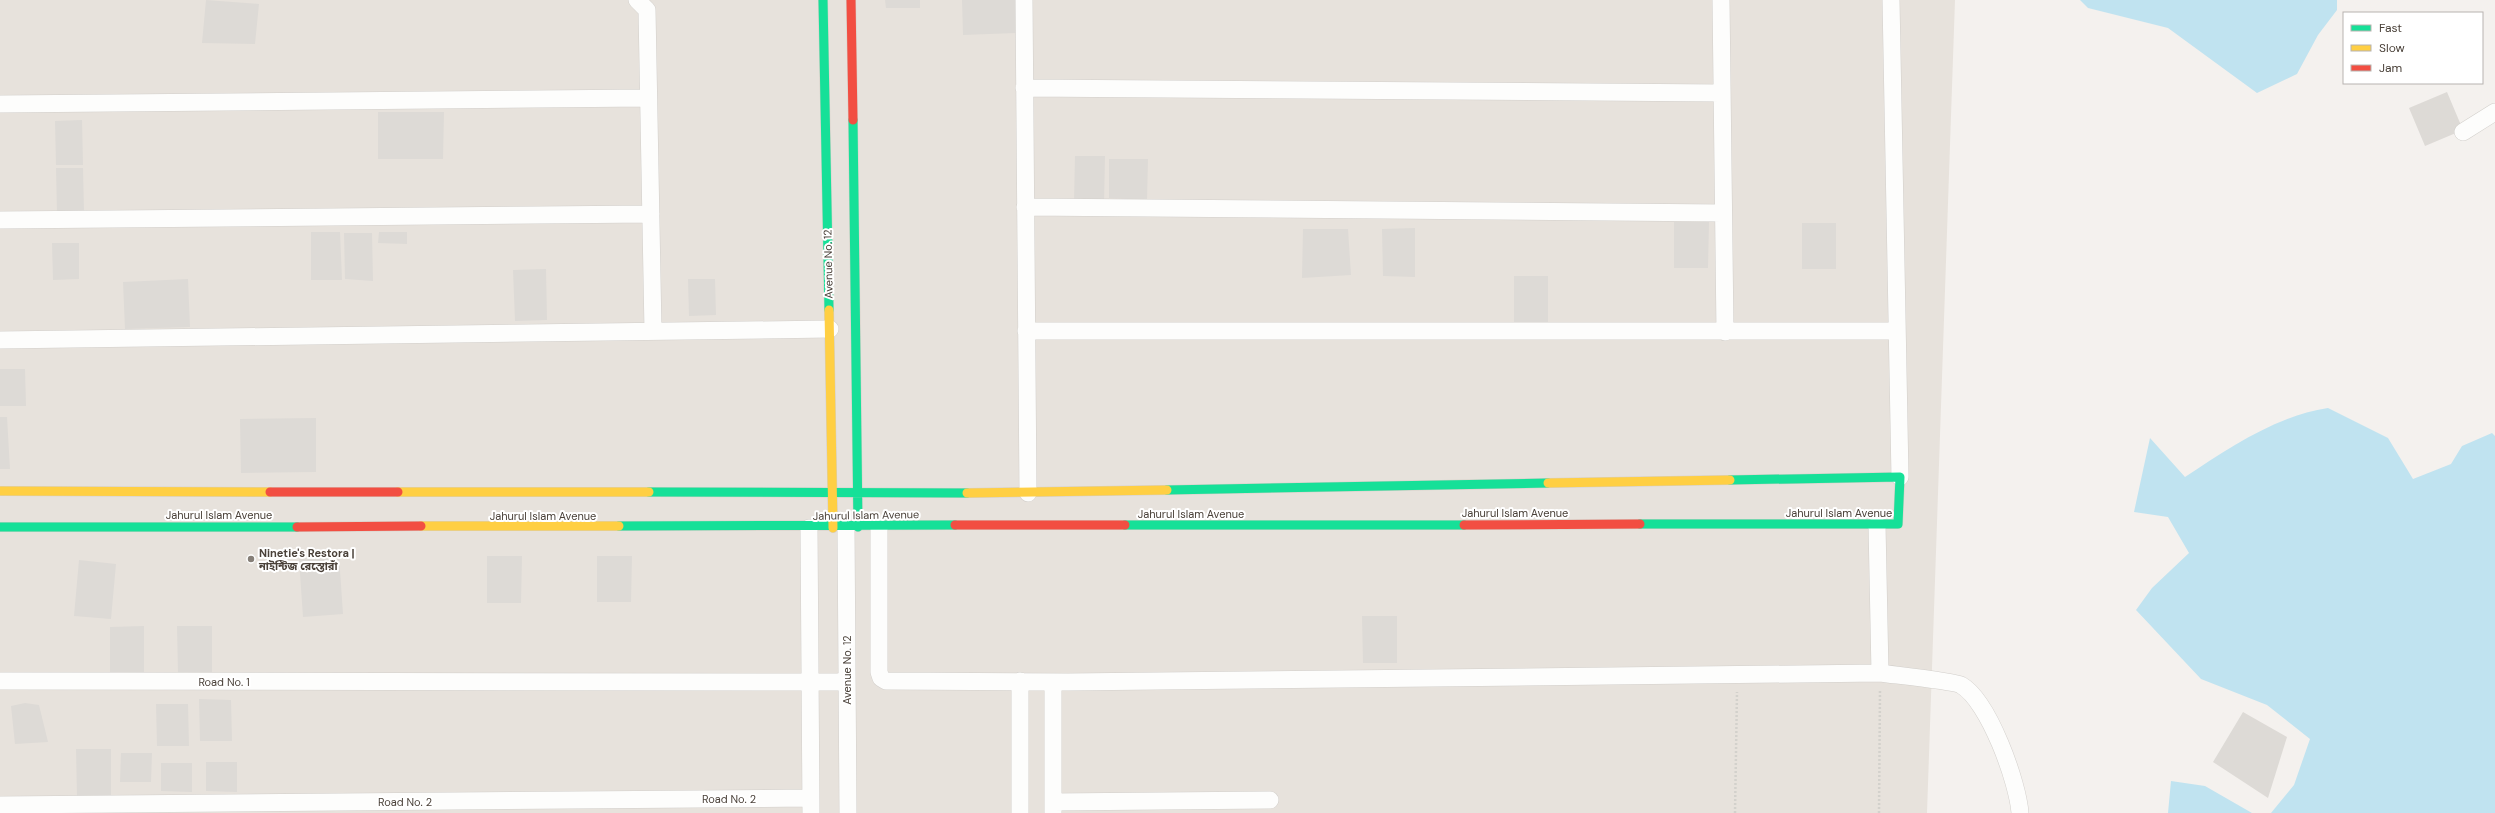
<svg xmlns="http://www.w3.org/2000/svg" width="2495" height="813" viewBox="0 0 2495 813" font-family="'DM Sans','Noto Sans Bengali',sans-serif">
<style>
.residential{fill:#e7e2dc}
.water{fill:#c0e3f0}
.building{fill:#dddad6}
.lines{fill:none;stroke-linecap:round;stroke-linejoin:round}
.street-casing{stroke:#d2cfcb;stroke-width:18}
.fast-casing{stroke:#d4cec6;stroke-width:10}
.slow-casing{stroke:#d4cec6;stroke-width:10}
.jam-casing{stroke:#d4cec6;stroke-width:10}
.path{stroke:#d3d1cc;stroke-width:2.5;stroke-dasharray:2 2;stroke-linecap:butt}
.street{stroke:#fdfdfc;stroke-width:17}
.fast{stroke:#16e098;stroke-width:9}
.slow{stroke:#ffcf43;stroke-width:9}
.jam{stroke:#f24e42;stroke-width:9}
.poi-dot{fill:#867f78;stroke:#fff;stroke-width:1.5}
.labels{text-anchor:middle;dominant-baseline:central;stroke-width:4;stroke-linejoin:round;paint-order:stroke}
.street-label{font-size:11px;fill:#4a4139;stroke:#fff}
.poi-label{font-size:11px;font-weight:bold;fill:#4a4139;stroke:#fff;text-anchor:start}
</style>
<rect width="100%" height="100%" fill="#f4f1ee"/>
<path class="residential" d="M0,0H1955L1927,813H0Z"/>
<path class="water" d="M2080,0H2337V10L2318,35L2297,74L2257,93L2168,28L2088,8Z
M2328,408L2388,438L2413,479L2451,464L2462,446L2492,433L2495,436V813H2271L2294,785L2310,739L2267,705L2201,679L2136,610L2152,588L2189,553L2168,517L2134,512L2150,438L2185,477C2229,448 2276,416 2328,408Z
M2171,781L2205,786L2252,813H2168Z"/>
<path class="building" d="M206,0L259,4L255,44L202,43Z
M885,0H920V8H886Z
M962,0H1015L1016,33L963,35Z
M2447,92L2463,130L2425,146L2409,108Z
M378,112H444L443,159H378Z
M82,120L83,165H56L55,121Z
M1075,156H1105L1104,204L1074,202Z
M1109,159H1148L1147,200L1109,198Z
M56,168H83L84,212L57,213Z
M1674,222H1709L1708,268H1674Z
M1802,223H1836V269H1802Z
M1415,228V277L1383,276L1382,229Z
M1303,229H1348L1351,275L1302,278Z
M311,232H340L342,280H311Z
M379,232H407V244L378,243Z
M344,233H372L373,281L345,279Z
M52,243H79V279L53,280Z
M546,269L547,320L515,321L513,270Z
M1514,276H1548V322L1514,323Z
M188,279L190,327L125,329L123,282Z
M688,279H715L716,315L689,316Z
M0,369H25L26,406H0Z
M0,417H7L10,469H0Z
M316,418V472L241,473L240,419Z
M339,556L343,614L303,617L299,559Z
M487,556H522L521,603H487Z
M597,556H632L631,602H597Z
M79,560L116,564L111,619L74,616Z
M1362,616H1397V663H1363Z
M144,626V673H110V627Z
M177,626H212V673H178Z
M199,699L231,700L232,741H200Z
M25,703L39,705L48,742L15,744L11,706Z
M156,704H188L189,746H157Z
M2243,712L2287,737L2268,798L2213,762Z
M76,749H111V796H77Z
M121,753H152L151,782H120Z
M206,762H237V792L206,791Z
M161,763H192V792L161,791Z"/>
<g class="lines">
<g class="street-casing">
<path id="street" d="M637,0L647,10L653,331
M1024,0L1028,493
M1721,0L1725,332
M1891,0L1900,477
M1024,88L1722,93
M0,104L648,98
M2463,132L2495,112
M1025,207L1723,213
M0,220L651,214
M1026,331H1897
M0,340L830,329
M1877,525L1880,673
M879,527V672L881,678L886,681L1068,682L1880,673C1894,675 1953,681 1961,685C1989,701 2018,783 2020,813
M809,528L811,813
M846,528L848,813
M0,681L809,682H839L846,679
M1020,681V813
M1053,682V812
M1053,802L1270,800
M0,805L810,798"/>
</g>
<g class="fast-casing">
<path id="fast" d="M823,0L829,310
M853,120L858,527
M1167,490L1548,483
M649,492L967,493
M1640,524H1898L1900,477L1730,480
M1125,525H1464
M619,526L955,525
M0,527H297"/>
</g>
<g class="slow-casing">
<path id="slow" d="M829,310L833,528
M1548,483L1730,480
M0,491L270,492
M398,492H649
M967,493L1167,490
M421,526H619"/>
</g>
<g class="jam-casing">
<path id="jam" d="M851,0L853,120
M270,492H398
M955,525H1125
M1464,525L1640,524
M297,527L421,526"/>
</g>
<path class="path" d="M1735,813L1737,692
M1879,813L1880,690"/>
<use href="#street" class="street"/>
<use href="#fast" class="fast"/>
<use href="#slow" class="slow"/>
<use href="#jam" class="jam"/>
</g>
<circle class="poi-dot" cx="251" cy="559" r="4"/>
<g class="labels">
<g class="street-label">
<text transform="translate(828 264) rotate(-91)">Avenue No. 12</text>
<text x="1515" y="513">Jahurul Islam Avenue</text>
<text x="1839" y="513">Jahurul Islam Avenue</text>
<text x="1191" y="514">Jahurul Islam Avenue</text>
<text x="219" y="515">Jahurul Islam Avenue</text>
<text transform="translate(866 515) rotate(-1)">Jahurul Islam Avenue</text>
<text x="543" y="516">Jahurul Islam Avenue</text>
<text transform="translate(847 670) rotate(-90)">Avenue No. 12</text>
<text x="224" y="682">Road No. 1</text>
<text x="729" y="799">Road No. 2</text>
<text x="405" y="802">Road No. 2</text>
</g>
<g class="poi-label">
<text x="259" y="553">Ninetie's Restora |<tspan x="259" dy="13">নাইন্টিজ রেস্তোরাঁ</tspan></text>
</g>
</g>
<rect x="2343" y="12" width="140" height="72" fill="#ffffff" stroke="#b7b3b0"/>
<rect x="2351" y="25" width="20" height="6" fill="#16e098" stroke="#b7b3b0"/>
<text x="2379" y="32" font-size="12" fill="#4a4139">Fast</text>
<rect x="2351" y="45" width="20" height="6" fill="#ffcf43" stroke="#b7b3b0"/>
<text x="2379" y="52" font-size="12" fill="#4a4139">Slow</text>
<rect x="2351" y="65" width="20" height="6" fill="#f24e42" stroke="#b7b3b0"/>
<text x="2379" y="72" font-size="12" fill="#4a4139">Jam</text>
</svg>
